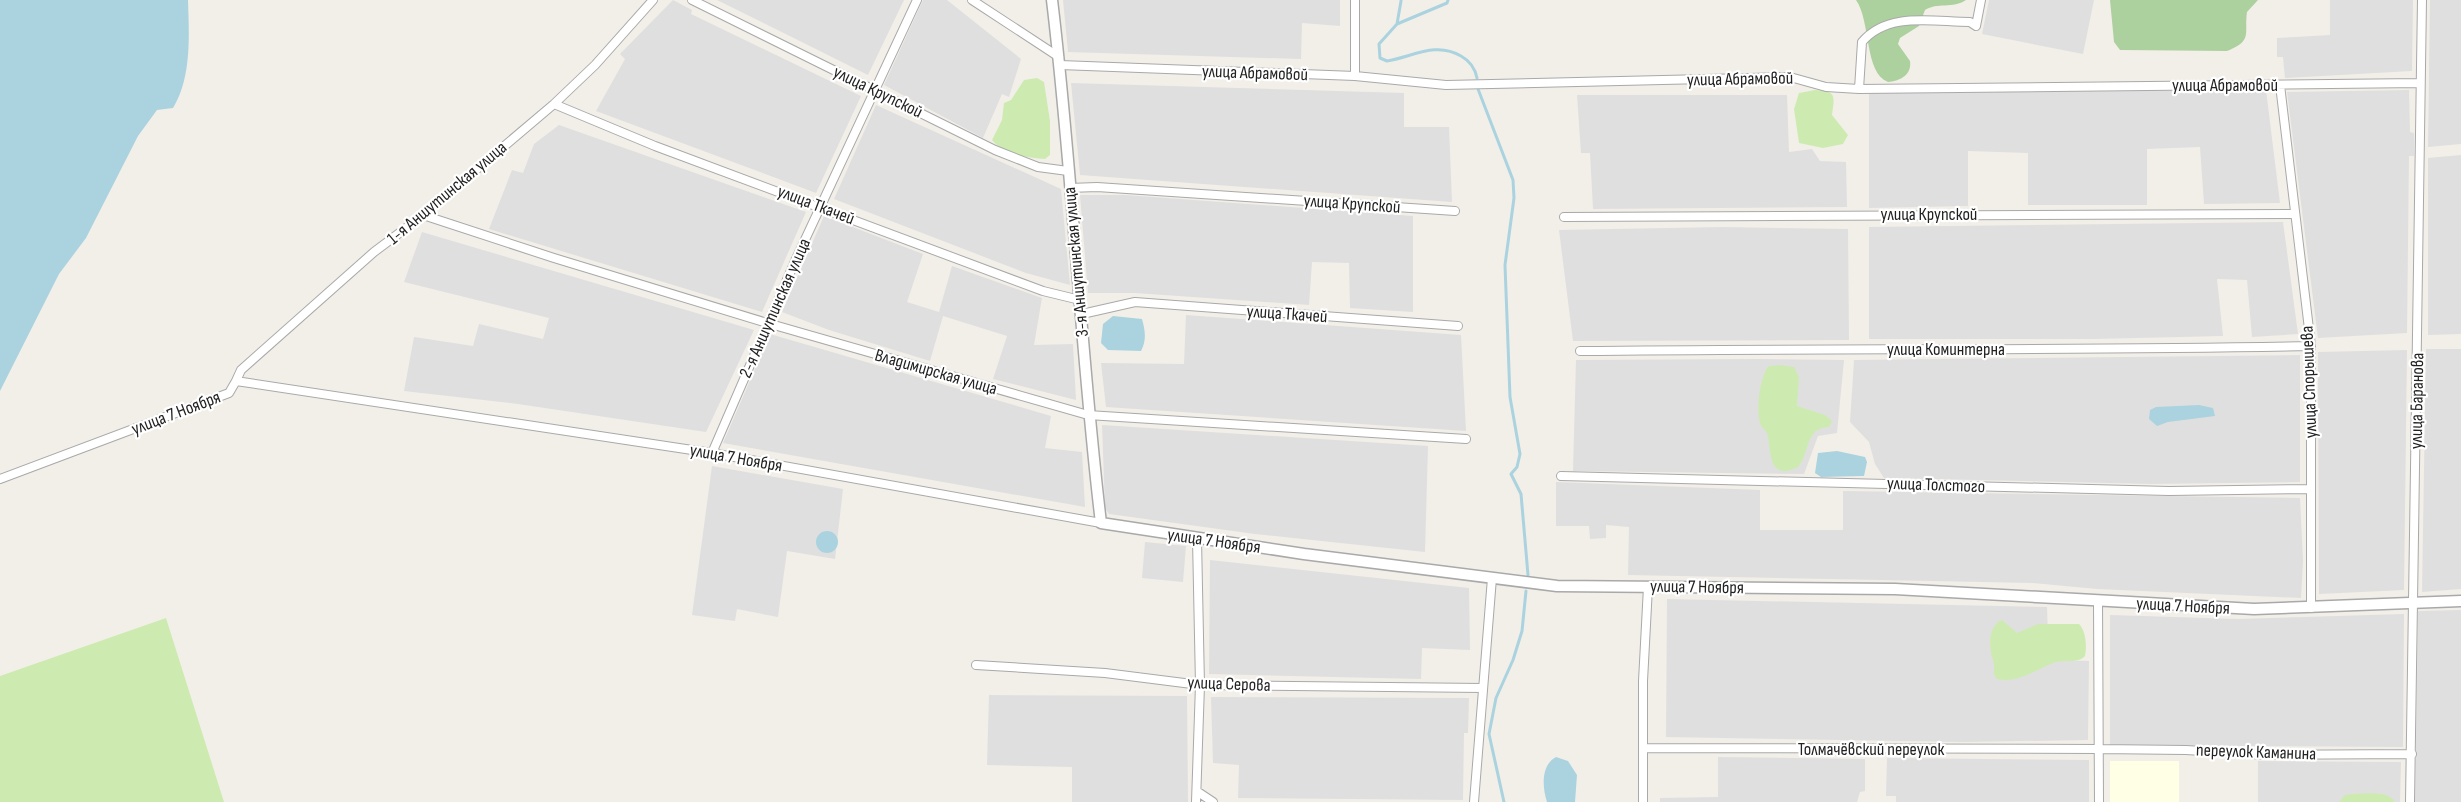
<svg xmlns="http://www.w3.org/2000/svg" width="2461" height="802" viewBox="0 0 2461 802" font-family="'Sofia Sans Condensed',sans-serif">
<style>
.residential{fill:#e0dfdf}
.education{fill:#ffffe5}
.grass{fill:#cdebb0}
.forest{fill:#add19e}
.water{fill:#aad3df}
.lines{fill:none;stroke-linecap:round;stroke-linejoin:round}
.stream{stroke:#aad3df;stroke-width:3}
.minor-casing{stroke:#a9a9a9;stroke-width:10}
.tertiary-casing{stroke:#a9a9a9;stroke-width:13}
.minor{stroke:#fff;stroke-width:8}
.tertiary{stroke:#fff;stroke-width:10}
.labels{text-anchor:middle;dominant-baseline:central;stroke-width:4.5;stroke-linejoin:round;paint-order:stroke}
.street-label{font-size:18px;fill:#222;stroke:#fff}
</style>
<rect width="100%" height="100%" fill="#f2efe9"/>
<path class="residential" d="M673,0L692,10L691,14L861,96L816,193L596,111L625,59L620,54Z
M717,0H904L868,75Z
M923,0H947L1021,59L1009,97L1002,94L983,138L884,85Z
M1063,0H1340V26L1302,23L1301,59L1068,52Z
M1989,0H2094L2083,54L1982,34Z
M2330,0H2413L2412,71L2285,78L2283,57H2277V38L2330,35Z
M2430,0H2461V144L2428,147Z
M1071,83L1404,93V127H1449L1452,202L1080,175Z
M2266,90L2280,203L2204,204L2200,147L2147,149V205H2028V153L1968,151V206L1869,208V93Z
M2409,90L2410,132L2414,133V156H2409L2407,333L2318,338L2287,92Z
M1577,95H1787L1789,152L1812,149L1820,161L1846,162L1847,207L1593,209L1590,153H1581Z
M876,105L1061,189L1070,285L1026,273L834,199Z
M559,125L806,212L762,312L489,229L512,170L523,173L534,144Z
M2461,155V334L2428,335V158Z
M1080,195H1126L1413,216V312L1350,308L1349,263L1312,262L1309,305L1135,293H1088Z
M824,216L923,254L907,302L939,312L952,266L1042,298L1034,345L1073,344L1076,400L993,379L1007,336L943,316L930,361L829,330L782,312Z
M2283,222L2298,334L2252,337L2247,280L2217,279L2223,336L2094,339H1869V227Z
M1722,227L1848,229L1849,340L1573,341L1559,230Z
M422,232L754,330L706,432L518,404L404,391L414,337L473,346L479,324L543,339L549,318L404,282Z
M1186,315L1461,335L1466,431L1106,407L1101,363L1184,364Z
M770,334L1051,416L1045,448L1082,452L1085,507L723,443Z
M2426,349H2461V589L2422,592Z
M2407,350L2404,590L2319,594L2318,352Z
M2300,355V482L2151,484L1884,478L1875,464L1869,442L1850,422L1854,360Z
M1758,359L1844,360L1837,433L1818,436L1804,474L1573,471L1576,360Z
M1102,425L1428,446L1425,552L1255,534L1109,514L1105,508Z
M712,466L843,489L835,559L787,551L778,617L737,609L735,621L692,615Z
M1556,482L1760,490V530H1843V491L2300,498L2303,561L2301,598L2097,589L2033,583L1628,575L1629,527L1606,525V538L1590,539L1589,526H1556Z
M1145,542L1186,546L1183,582L1142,578Z
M1210,560L1469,588L1470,650L1422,648L1421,679L1209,674Z
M1667,599L2047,607L2048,636L2037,659L2089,661L2088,740L1964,742L1666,737Z
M2461,610V802H2415L2418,611Z
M2404,614L2403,747L2110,745V615L2238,619Z
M989,695L1187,696L1188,802H1072V767L987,765Z
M1211,697L1469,698L1468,733H1464L1463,800L1238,798L1239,765L1213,763Z
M1718,757L1865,759V791L1860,792L1857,802H1660V798L1718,797Z
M1887,758L2089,760V802H1896V796H1886Z
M2258,761L2401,762L2400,802H2258Z"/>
<path class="education" d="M2110,761H2179V802H2110Z"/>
<path class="grass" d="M1037,78L1044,82L1050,121V155L1045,159C1028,158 1003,154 992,140L1002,120L1004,103L1011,100L1024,80Z
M1815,90C1838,91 1834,97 1832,115L1848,135L1843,144L1823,148L1799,143L1794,109L1799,93Z
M1780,365L1794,367L1799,377L1797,406L1825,415L1832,421L1829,427C1804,428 1811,452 1798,467C1769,481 1771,454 1768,436C1767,430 1763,430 1761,425C1755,415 1760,373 1769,366Z
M166,618L224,802H0V676Z
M2002,620L2017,633L2038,624H2079C2086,631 2087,646 2085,656C2078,664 2063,659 2053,663C2035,670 2017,684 1997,679C1991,673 1996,668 1993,660C1989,649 1987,626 2002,620Z
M2352,794C2365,794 2388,790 2395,802H2339L2345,795Z"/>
<path class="forest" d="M1856,0H1966C1953,9 1937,2 1925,10L1919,26L1900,38L1898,44L1910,61C1912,75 1900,81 1888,82C1864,73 1871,21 1856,0Z
M2110,0H2258L2247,12C2244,35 2253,40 2227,51L2120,50L2114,42Z"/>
<path class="water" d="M0,0H188C189,34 192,78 173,108L157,110L138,136L86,238L59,274L0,391Z
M1113,316L1142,319C1145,330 1147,340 1141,351L1108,350L1101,343L1103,324Z
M2199,405L2213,408L2215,416L2168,422L2157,426L2149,419L2150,410L2156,407Z
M1837,451L1865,457L1867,462L1864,476L1821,477L1815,473L1818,453Z
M816 542a11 11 0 1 1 22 0a11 11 0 1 1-22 0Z
M1556,757L1568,761L1577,775L1575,802H1547C1542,787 1541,765 1556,757Z"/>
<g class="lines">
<path class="stream" d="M1401,1L1397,24L1379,44L1380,58L1387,61C1412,57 1436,41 1461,56C1470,61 1475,68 1477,78
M1397,24L1447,3L1448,0
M1478,89L1513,180L1514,198L1505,265L1510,397L1520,454L1517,467L1511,474L1521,494L1528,575
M1504,802L1489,734L1496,698L1513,660L1522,631L1526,591"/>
<g class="minor-casing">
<path id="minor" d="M692,0L995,150L1038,167L1068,171
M972,0L1059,57
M1355,0V76
M1060,65L1355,76L1446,85L1790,77L1826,87L1859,89L2420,83
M2280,85L2311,346V608
M1859,89L1862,42C1888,11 1934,22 1970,22L1976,26L1981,0
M554,104L655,146L1043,291L1080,300
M1069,188L1097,187L1455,211
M423,215L554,258L767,323L1088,415L1466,439
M1564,217L2294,214
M1082,314L1135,302L1458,326
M1580,351C1824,348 2067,351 2311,346
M236,381L241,370L374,252L418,219L554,104L595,65L653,0
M712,453L796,259L917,0
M1561,476L2169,491L2311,489
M0,479L229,393L236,381L712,453L1101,523
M2098,602L2099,802
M976,665L1105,673L1200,685L1483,688
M1643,748L2099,749L2186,750L2267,755L2412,754
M1198,792L1213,802
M1196,802L1200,685L1197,539
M1474,802L1492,578
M1643,802V681L1648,587
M2410,802L2422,0"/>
</g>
<g class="tertiary-casing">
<path id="tertiary" d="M1052,0C1073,174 1080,349 1101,523L1304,554L1557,586L1895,589L2254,609L2461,601"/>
</g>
<use href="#minor" class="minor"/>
<use href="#tertiary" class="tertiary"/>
</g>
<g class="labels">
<g class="street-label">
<text transform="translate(1255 73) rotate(2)">улица Абрамовой</text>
<text transform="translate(1740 79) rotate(-1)">улица Абрамовой</text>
<text x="2225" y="85">улица Абрамовой</text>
<text transform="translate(878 92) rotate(26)">улица Крупской</text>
<text transform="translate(447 193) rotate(-40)">1-я Аншутинская улица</text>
<text transform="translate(1352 204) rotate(4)">улица Крупской</text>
<text transform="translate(816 205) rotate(21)">улица Ткачей</text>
<text x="1929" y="214">улица Крупской</text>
<text transform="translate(1076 262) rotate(-95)">3-я Аншутинская улица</text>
<text transform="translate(775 308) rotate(-66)">2-я Аншутинская улица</text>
<text transform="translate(1287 314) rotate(4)">улица Ткачей</text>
<text x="1946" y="349">улица Коминтерна</text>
<text transform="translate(936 372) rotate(16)">Владимирская улица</text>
<text transform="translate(2309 382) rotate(-92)">улица Спорышева</text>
<text transform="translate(2417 401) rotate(-89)">улица Баранова</text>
<text transform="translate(176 413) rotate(-21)">улица 7 Ноября</text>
<text transform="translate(736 458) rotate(10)">улица 7 Ноября</text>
<text transform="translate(1936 485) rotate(2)">улица Толстого</text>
<text transform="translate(1214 541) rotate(8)">улица 7 Ноября</text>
<text transform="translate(1697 587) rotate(1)">улица 7 Ноября</text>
<text transform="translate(2183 606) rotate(3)">улица 7 Ноября</text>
<text transform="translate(1229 684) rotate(2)">улица Серова</text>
<text x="1871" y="749">Толмачёвский переулок</text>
<text transform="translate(2256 752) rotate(2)">переулок Каманина</text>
</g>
</g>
</svg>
